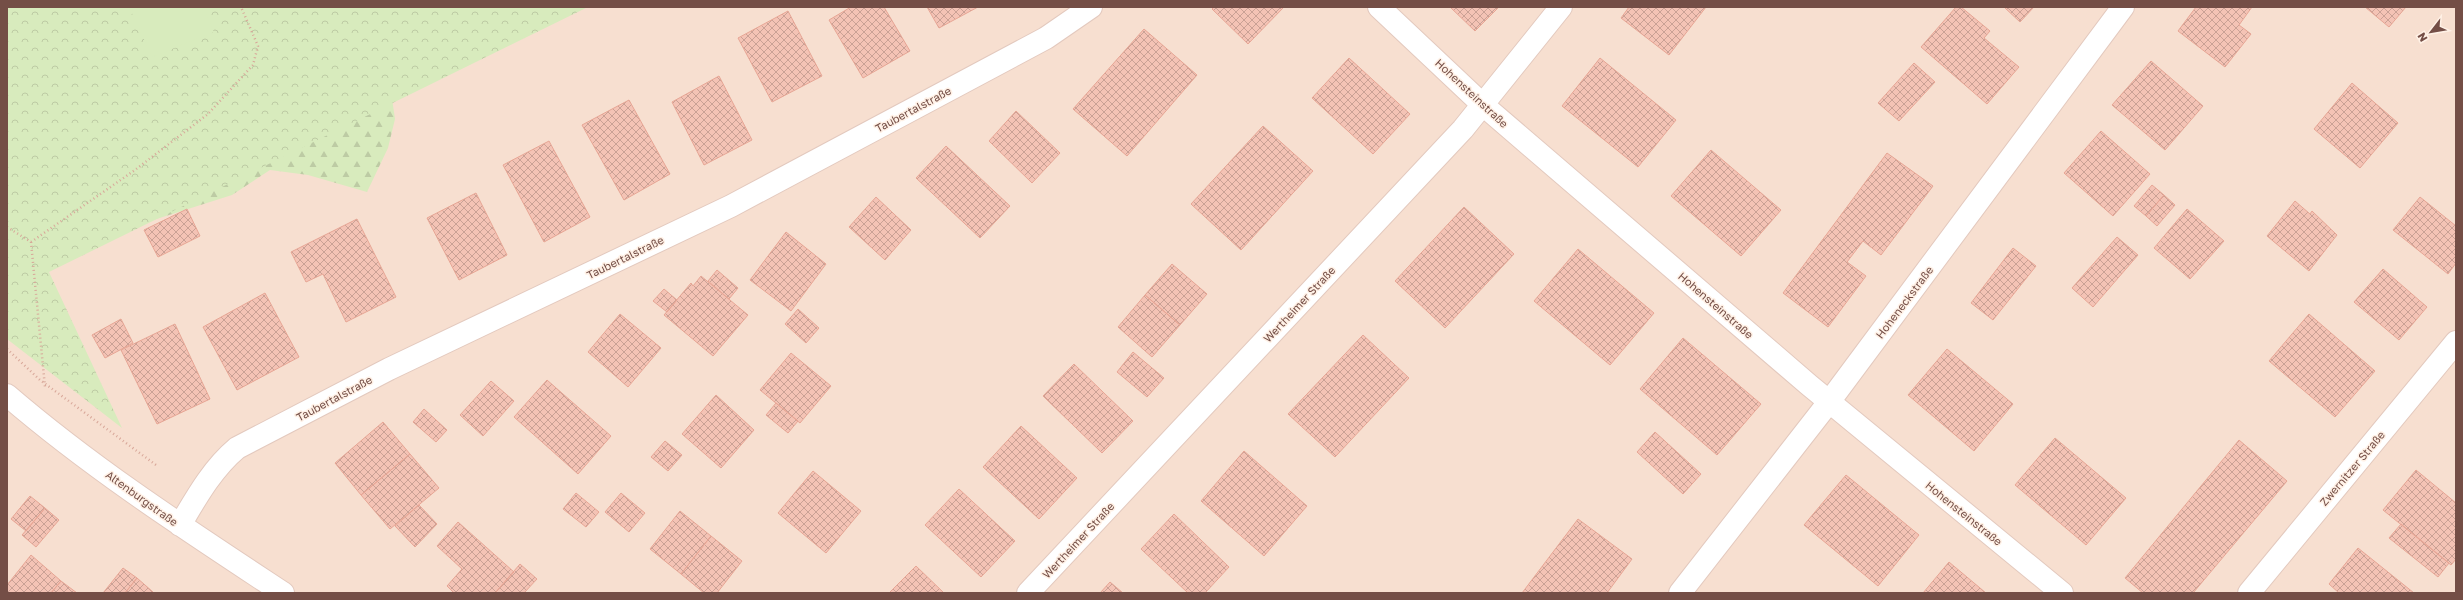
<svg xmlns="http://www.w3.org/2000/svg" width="2463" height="600" viewBox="0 0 2463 600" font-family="'Golos Text',sans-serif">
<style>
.residential{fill:#f7dfd0}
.forest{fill:url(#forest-firs)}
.park{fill:url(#park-crowns)}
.pitch{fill:#d8ebbd}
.building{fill:url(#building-cross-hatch);stroke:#e7a695}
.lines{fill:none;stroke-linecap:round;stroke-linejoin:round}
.street-casing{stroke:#e3c9be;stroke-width:24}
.path{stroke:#d8a799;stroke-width:2.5;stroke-dasharray:1 3;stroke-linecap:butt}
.street{stroke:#fff;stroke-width:22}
.labels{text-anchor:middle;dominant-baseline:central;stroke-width:3;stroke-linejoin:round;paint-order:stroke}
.street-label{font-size:11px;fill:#744e46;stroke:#fff1e6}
</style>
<defs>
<pattern id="forest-firs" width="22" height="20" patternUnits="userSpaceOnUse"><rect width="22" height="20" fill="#d8ebbd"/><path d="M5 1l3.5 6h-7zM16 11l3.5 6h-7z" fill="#bdcba4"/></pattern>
<pattern id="park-crowns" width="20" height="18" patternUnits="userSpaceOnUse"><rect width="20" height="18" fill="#d8ebbd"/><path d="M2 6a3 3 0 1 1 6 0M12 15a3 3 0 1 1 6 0" fill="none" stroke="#bdcba4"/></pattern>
<pattern id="building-cross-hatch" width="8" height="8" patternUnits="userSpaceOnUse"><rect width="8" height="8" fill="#f4c3b5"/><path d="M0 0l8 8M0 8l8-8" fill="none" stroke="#caa195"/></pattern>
</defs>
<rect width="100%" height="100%" fill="#fdecdf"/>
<path class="residential" d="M7,7H2456V593H7Z"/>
<path class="forest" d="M389,78L395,119L388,148L367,192L308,175L270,170L232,195L100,237Z"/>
<path class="park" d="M7,7H588L49,272L122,428L7,339Z"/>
<path class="pitch" d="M129,7H203L214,32L152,57Z"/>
<path class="building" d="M851,7H884L910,51L863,78L829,20Z
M927,7H978L939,28Z
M1214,7H1284L1248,44L1212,9Z
M1450,7H1499L1475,31Z
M1629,7H1706L1669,55L1621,18Z
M1956,7H1961L1990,31L1984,38L2019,67L1987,104L1921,47Z
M2004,7H2034L2020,22Z
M2196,7H2252L2239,25L2251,34L2225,67L2178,31Z
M2365,7H2406L2389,27Z
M788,11L822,76L772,102L738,38Z
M1144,29L1197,75L1127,156L1073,109Z
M1349,58L1410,114L1373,154L1312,98Z
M1600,58L1676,120L1638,167L1562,106Z
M2151,61L2203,106L2165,150L2112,105Z
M1914,63L1935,82L1899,121L1878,103Z
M719,76L752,140L704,165L672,102Z
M2352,83L2398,123L2360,168L2314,129Z
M629,100L670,174L624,200L582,125Z
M1016,111L1060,153L1032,183L989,141Z
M1263,126L1313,171L1241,250L1191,204Z
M2101,131L2150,174L2113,216L2064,173Z
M549,141L590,217L544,242L503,165Z
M946,146L1010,206L980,238L916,178Z
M1711,150L1781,210L1741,256L1671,196Z
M1887,153L1933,186L1881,255L1863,241L1847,262L1866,276L1828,327L1783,293Z
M2152,185L2164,195L2146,216L2134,206Z
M476,193L507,255L459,280L427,218Z
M2164,195L2175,205L2157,226L2146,216Z
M876,197L911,230L885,260L849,227Z
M2420,197L2456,226V263L2448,274L2393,230Z
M2295,201L2310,214L2312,211L2337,235L2309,271L2267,236Z
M1464,207L1514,254L1445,328L1395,281Z
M187,209L200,236L158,257L144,230Z
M2187,209L2224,241L2190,279L2154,248Z
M357,219L396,297L346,322L323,274L306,282L291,252Z
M786,232L826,264L791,311L750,280Z
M2117,237L2138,255L2093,307L2072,288Z
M2013,248L2036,266L1993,320L1971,303Z
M1578,249L1654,313L1610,365L1534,301Z
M1172,264L1207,294L1180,325L1145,295Z
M2383,269L2427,307L2399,340L2354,302Z
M717,270L738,288L729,299L708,281Z
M701,276L748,315L713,356L664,315L691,283L693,286Z
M664,289L677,300L667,312L653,301Z
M265,293L299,357L237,390L203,327Z
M1145,295L1180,325L1152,357L1118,327Z
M798,309L819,328L806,343L785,324Z
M620,314L661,348L628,387L588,352Z
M2309,314L2375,371L2335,417L2269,361Z
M121,319L133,343L105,358L92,335Z
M175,324L210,399L157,424L121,350Z
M1363,335L1409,378L1335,457L1288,414Z
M1683,338L1761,404L1717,455L1640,389Z
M1947,349L2013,404L1974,451L1908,395Z
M1133,352L1164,378L1147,397L1117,372Z
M791,353L831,386L800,423L760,390Z
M1074,364L1133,421L1102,453L1043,396Z
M547,380L611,436L578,474L514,417Z
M491,381L514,401L483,436L460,415Z
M716,395L754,430L721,468L682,434Z
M776,403L798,421L788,433L766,415Z
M424,409L447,430L436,442L413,422Z
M383,422L410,454L361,495L335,463Z
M1021,426L1077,478L1039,519L983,467Z
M1655,432L1701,474L1683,494L1637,452Z
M2055,438L2126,498L2086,545L2015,485Z
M2239,440L2287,481L2193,593H2143L2125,578Z
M665,441L682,455L668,471L651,457Z
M1244,451L1307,506L1264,556L1201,501Z
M410,454L439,488L390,529L361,495Z
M2416,470L2456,503V559L2451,565L2383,510Z
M813,471L861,511L826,553L778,513Z
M1846,475L1919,535L1878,586L1804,525Z
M959,489L1015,541L981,577L925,525Z
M576,493L599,512L586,527L563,509Z
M621,493L645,513L629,532L605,512Z
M30,496L45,508L26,531L11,519Z
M419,505L437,524L415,547L395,526Z
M45,508L59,520L36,547L22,535Z
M680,511L711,536L681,574L650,549Z
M1174,514L1229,567L1205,593H1188L1141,549Z
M1578,519L1632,559L1607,593H1522Z
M458,522L514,572L495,593H454L447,586L462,569L437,546Z
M2401,524L2449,563L2438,577L2389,538Z
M711,536L742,561L717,593H704L681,574Z
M2358,548L2414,593H2339L2329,584Z
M31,555L61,581L51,593H7V585Z
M1949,562L1986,593H1923Z
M520,564L537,579L524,593H495Z
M916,566L944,593H889Z
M123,568L137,578L125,593H103Z
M137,578L153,592L152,593H125Z
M61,581L77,593H51Z
M1110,582L1123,593H1100Z"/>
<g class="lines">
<g class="street-casing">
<path id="street" d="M1379,7L1483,105L1809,385L2062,593
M7,395C93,469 189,531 283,593
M180,525C196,498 212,469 237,448L389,369L731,206L1046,38L1091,7
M1028,593L1463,129L1561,7
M1680,593L1829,402L2123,7
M2249,593L2456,342"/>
</g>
<path class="path" d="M7,227L31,242
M31,242L135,170L208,114L253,65L258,46L241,7
M31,242L45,387
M7,349L40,380L156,465"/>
<use href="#street" class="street"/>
</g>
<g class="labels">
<g class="street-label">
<text transform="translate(1472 93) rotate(43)">Hohensteinstraße</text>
<text transform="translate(913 109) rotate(-28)">Taubertalstraße</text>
<text transform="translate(625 257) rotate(-26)">Taubertalstraße</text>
<text transform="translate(1904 302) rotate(-53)">Hoheneckstraße</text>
<text transform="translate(1299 304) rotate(-47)">Wertheimer Straße</text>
<text transform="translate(1716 305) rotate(41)">Hohensteinstraße</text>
<text transform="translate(334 398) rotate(-28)">Taubertalstraße</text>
<text transform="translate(2352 468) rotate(-50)">Zwernitzer Straße</text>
<text transform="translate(142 498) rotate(36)">Altenburgstraße</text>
<text transform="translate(1964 513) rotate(39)">Hohensteinstraße</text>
<text transform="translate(1078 540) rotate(-47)">Wertheimer Straße</text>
</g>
</g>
<rect width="2463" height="600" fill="none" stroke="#744e46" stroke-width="16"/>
<g transform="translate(2431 32) rotate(239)" stroke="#fff1e6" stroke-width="3" paint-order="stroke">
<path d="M0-3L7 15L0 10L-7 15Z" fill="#744e46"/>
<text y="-6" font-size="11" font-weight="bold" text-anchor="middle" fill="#744e46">N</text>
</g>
</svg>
